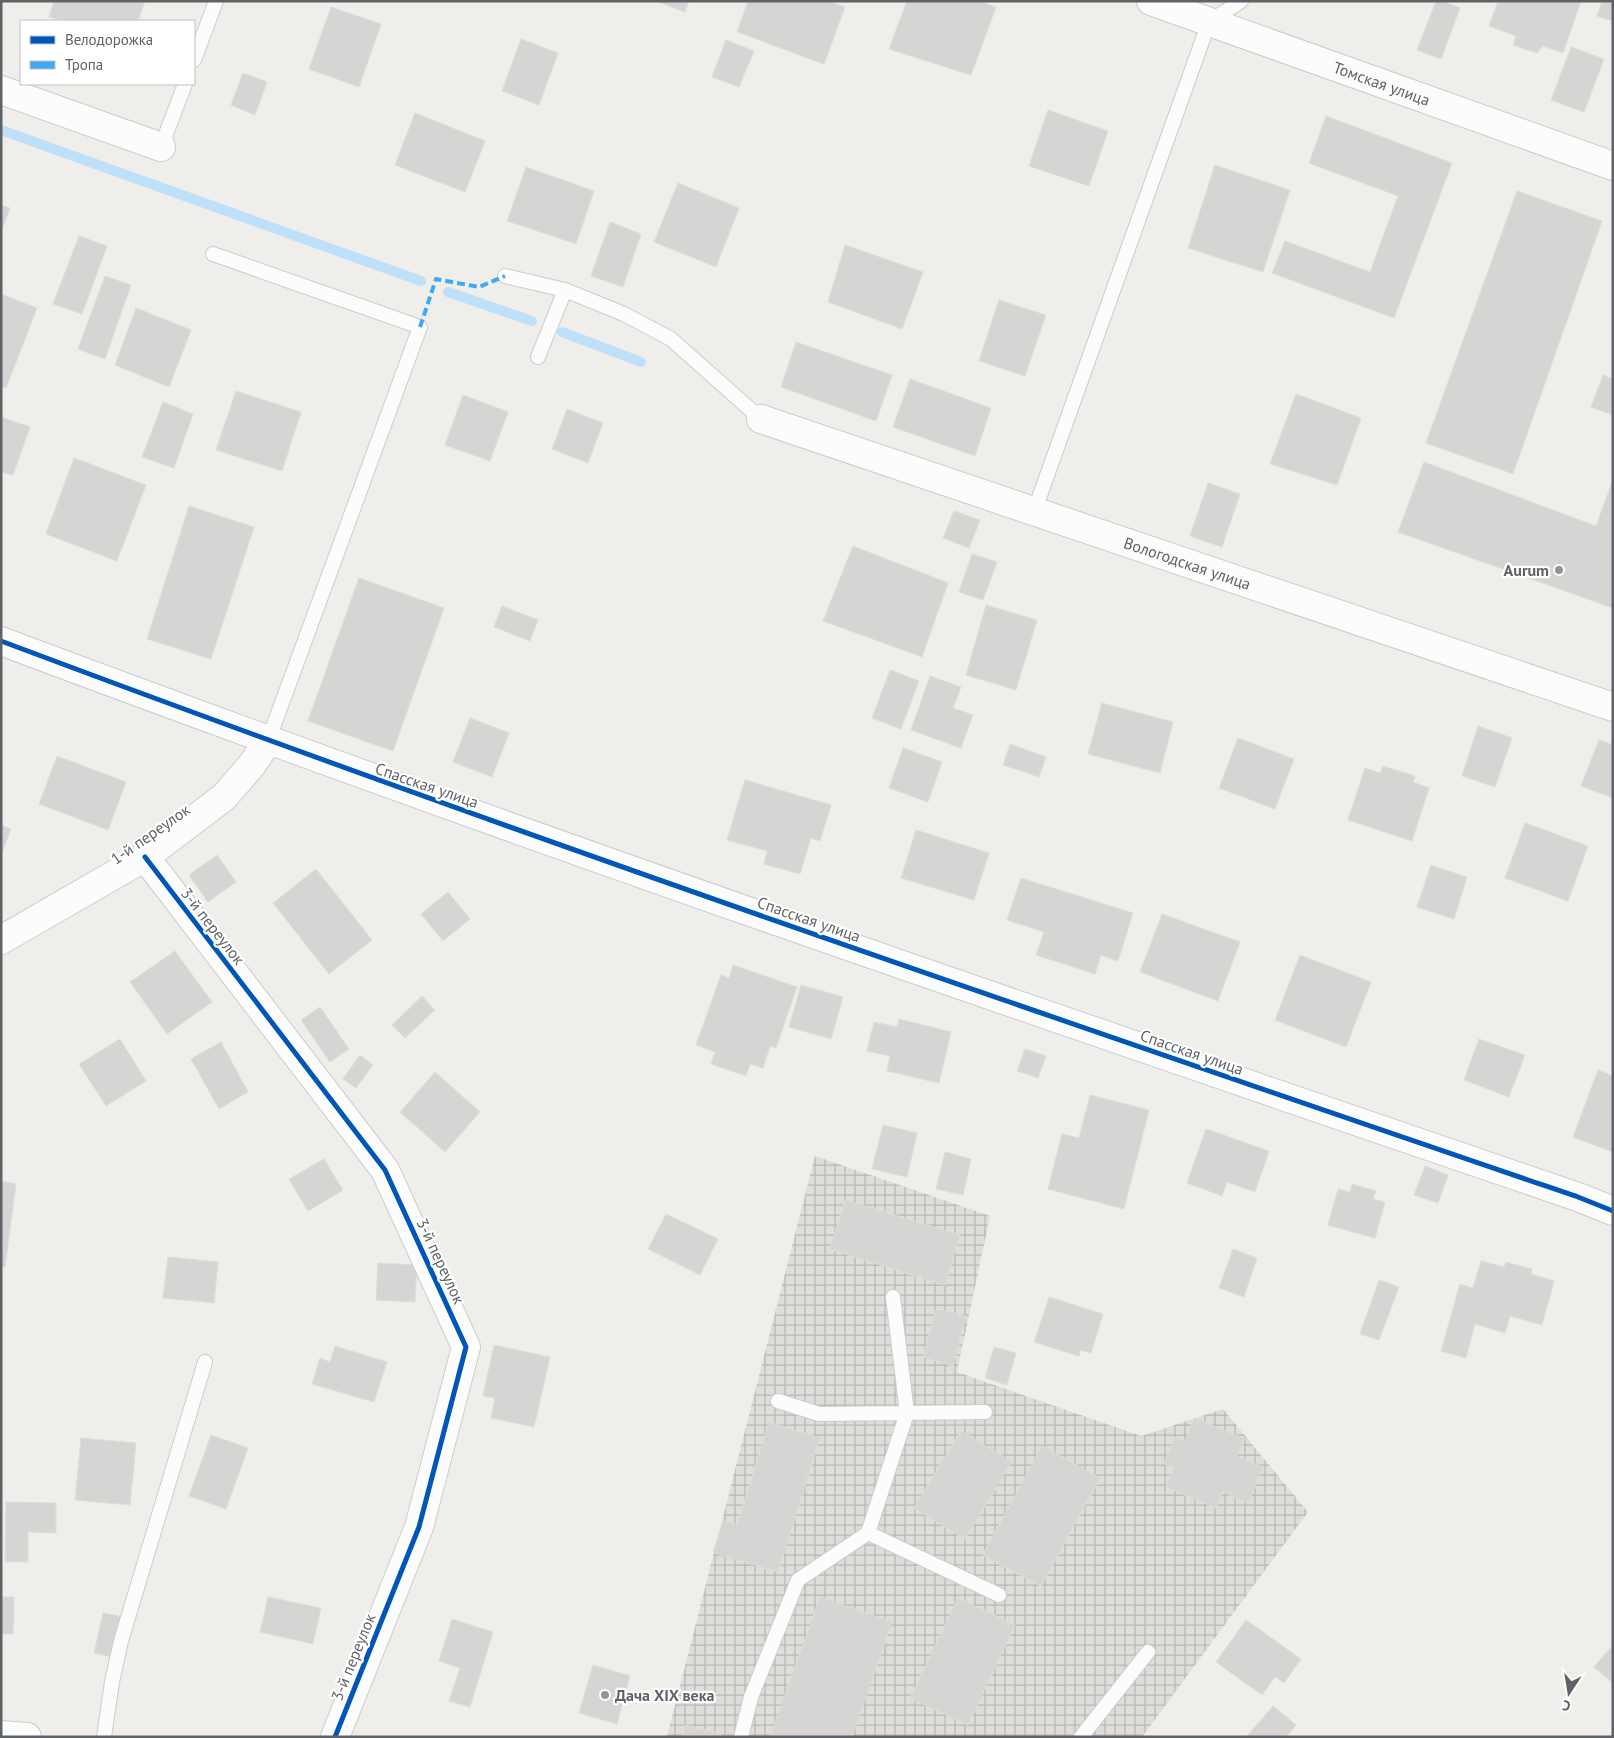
<svg xmlns="http://www.w3.org/2000/svg" width="1614" height="1738" viewBox="0 0 1614 1738" font-family="'PT Sans',sans-serif">
<style>
.industrial{fill:url(#industrial-grid)}
.lines{fill:none;stroke-linecap:round;stroke-linejoin:round}
.stream{stroke:#bfe0f9;stroke-width:10}
.building{fill:#d6d5d3;stroke:#deddd9}
.lane-casing{stroke:#cbcccc;stroke-width:16}
.street-casing{stroke:#cbcccc;stroke-width:30}
.secondary-casing{stroke:#cacacb;stroke-width:30}
.lane{stroke:#fdfcfc;stroke-width:14}
.street{stroke:#fdfcfc;stroke-width:28}
.secondary{stroke:#fdfcfc;stroke-width:28}
.quiet{stroke:#3fa9f5;stroke-width:4;stroke-dasharray:8 4;stroke-linecap:butt}
.cycleway-casing{stroke:#fff;stroke-width:8}
.cycleway{stroke:#0057b8;stroke-width:5}
.poi-dot{fill:#919496;stroke:#fff;stroke-width:2}
.labels{text-anchor:middle;dominant-baseline:central;stroke-width:4.5;stroke-linejoin:round;paint-order:stroke}
.street-label{font-size:16px;fill:#5f6368;stroke:#fff}
.poi-label{font-size:16px;font-weight:bold;fill:#5f6368;stroke:#fff;text-anchor:end}
</style>
<defs>
<pattern id="industrial-grid" width="8" height="8" patternUnits="userSpaceOnUse" patternTransform="scale(1.25)"><rect width="8" height="8" fill="#dfddda"/><path d="M0 4h8M4 0v8" fill="none" stroke="#b8b7b5"/></pattern>
</defs>
<rect width="100%" height="100%" fill="#efeeea"/>
<path class="industrial" d="M815,1156L990,1216L957,1372L1141,1436L1223,1409L1308,1512L1142,1737H667Z"/>
<g class="lines">
<path class="stream" d="M1,130L421,281
M448,292L532,321
M562,332L641,362"/>
</g>
<path class="building" d="M54,1H145L138,21H63L49,17Z
M656,1H689L685,12Z
M748,1H828L845,7L824,64L737,32Z
M907,1H979L996,7L971,75L889,49Z
M1436,1H1442L1460,8L1441,59L1417,50Z
M1498,1H1581L1563,53L1543,46L1537,53L1513,45L1516,36L1489,26Z
M1602,1H1613V21L1597,16Z
M331,7L381,24L359,87L309,69Z
M521,39L558,53L539,105L502,91Z
M726,40L754,51L739,87L712,77Z
M1571,47L1604,59L1584,112L1551,100Z
M243,73L267,82L255,115L231,105Z
M1048,110L1108,131L1089,186L1029,166Z
M415,113L485,141L465,192L395,165Z
M1326,116L1452,163L1394,318L1272,273L1285,241L1370,272L1398,196L1309,163Z
M1215,165L1290,190L1263,272L1188,248Z
M526,167L594,191L576,244L507,221Z
M678,183L739,208L716,267L654,242Z
M1517,191L1602,221L1513,474L1426,443Z
M1,205L10,208L1,232Z
M610,222L641,234L623,287L591,276Z
M79,236L107,246L82,314L53,304Z
M845,245L923,272L902,329L828,302Z
M105,276L131,285L105,359L78,349Z
M1,294L37,308L6,388L1,386Z
M999,300L1046,315L1025,376L979,361Z
M136,308L191,330L169,387L115,365Z
M796,342L892,375L876,421L781,387Z
M1603,375L1613,379V415L1591,407Z
M910,379L991,408L975,456L893,427Z
M236,391L301,412L282,471L216,450Z
M1296,394L1361,418L1337,485L1270,464Z
M463,395L508,412L490,461L445,445Z
M163,402L193,414L174,468L142,457Z
M567,409L603,423L588,463L552,449Z
M1,417L30,427L13,475L1,472Z
M74,458L146,485L117,561L46,534Z
M1424,462L1596,526L1613,479V608L1398,532Z
M1208,483L1240,494L1222,547L1190,536Z
M189,506L254,527L211,659L147,639Z
M954,511L980,520L969,548L943,538Z
M853,546L948,583L922,657L823,621Z
M972,554L997,562L983,600L959,592Z
M359,578L444,608L393,751L308,721Z
M986,605L1037,620L1016,690L966,675Z
M502,606L538,620L530,641L494,627Z
M890,670L919,681L901,729L872,718Z
M930,676L961,687L953,708L973,715L961,748L911,730Z
M1102,703L1173,722L1160,773L1088,754Z
M470,718L509,733L492,777L453,762Z
M1478,726L1512,738L1495,787L1462,776Z
M1238,738L1294,759L1275,809L1219,788Z
M1599,740L1613,745V798L1581,786Z
M1010,744L1046,757L1039,777L1003,765Z
M903,748L942,762L928,802L889,788Z
M57,756L126,782L108,830L39,804Z
M1383,766L1415,776L1413,782L1429,788L1412,841L1348,820L1365,768L1380,773Z
M745,780L831,805L820,841L811,838L800,874L764,864L767,851L727,840Z
M1525,823L1588,846L1568,901L1505,878Z
M1,825L11,829L1,855Z
M916,830L989,853L974,900L901,878Z
M217,855L236,882L208,902L189,875Z
M1431,865L1467,877L1454,919L1417,907Z
M316,869L372,940L329,974L273,903Z
M1021,878L1133,913L1118,961L1101,955L1095,974L1036,955L1044,932L1007,920Z
M448,892L470,919L443,941L421,914Z
M1162,914L1240,942L1218,1001L1140,972Z
M175,951L212,1002L167,1034L130,982Z
M1300,955L1371,982L1346,1047L1275,1020Z
M733,965L797,987L776,1048L770,1046L763,1068L750,1064L746,1076L711,1064L715,1052L696,1045L721,975L729,978Z
M801,985L843,997L831,1039L789,1027Z
M422,996L435,1010L405,1038L392,1025Z
M320,1007L349,1049L330,1062L301,1020Z
M899,1019L951,1032L939,1083L887,1071L890,1056L867,1051L874,1022L897,1027Z
M120,1039L146,1081L106,1106L79,1064Z
M1479,1039L1525,1055L1509,1097L1464,1080Z
M221,1042L248,1092L219,1109L191,1059Z
M1025,1049L1046,1056L1038,1078L1017,1071Z
M360,1055L373,1065L356,1088L343,1079Z
M1598,1070L1613,1076V1152L1573,1137Z
M435,1072L480,1112L445,1152L400,1112Z
M1090,1095L1149,1110L1124,1209L1048,1189L1062,1134L1079,1138Z
M883,1125L917,1133L907,1177L872,1169Z
M1206,1129L1269,1151L1255,1192L1227,1182L1222,1196L1187,1183Z
M945,1152L971,1159L963,1195L936,1189Z
M324,1159L343,1190L308,1211L289,1179Z
M1425,1166L1448,1175L1438,1203L1414,1195Z
M1,1181L16,1184L5,1267H1Z
M1352,1184L1376,1191L1373,1199L1385,1202L1375,1238L1328,1225L1338,1189L1350,1192Z
M845,1200L960,1235L945,1285L830,1249Z
M666,1214L718,1239L700,1275L648,1249Z
M1233,1249L1257,1258L1244,1297L1219,1288Z
M168,1257L218,1262L214,1303L163,1298Z
M1481,1261L1504,1267L1506,1262L1532,1269L1531,1274L1554,1281L1542,1325L1510,1316L1505,1333L1475,1324L1466,1358L1441,1351L1460,1284L1473,1288Z
M378,1263L417,1265L415,1302L376,1300Z
M1379,1280L1399,1287L1379,1340L1360,1334Z
M1049,1297L1103,1314L1091,1353L1081,1350L1079,1356L1034,1342Z
M936,1309L966,1316L953,1366L923,1357Z
M494,1345L550,1357L534,1427L491,1418L495,1398L483,1396Z
M335,1346L387,1362L374,1402L312,1384L320,1358L330,1362Z
M994,1347L1016,1353L1007,1385L985,1378Z
M1194,1418L1245,1439L1237,1456L1263,1467L1248,1503L1223,1492L1216,1508L1166,1487L1174,1468L1164,1464L1175,1437L1185,1442Z
M769,1422L820,1438L778,1572L713,1552L723,1521L737,1525Z
M961,1431L1012,1462L965,1539L914,1508Z
M211,1435L248,1448L226,1509L189,1496Z
M81,1438L136,1443L130,1505L75,1500Z
M1042,1446L1100,1478L1041,1586L983,1555Z
M6,1502L56,1503V1533L28,1532V1562H5Z
M1,1597H14L13,1634H1Z
M268,1597L321,1608L313,1644L260,1632Z
M820,1597L892,1622L852,1737H770Z
M958,1598L1015,1625L968,1725L910,1698Z
M103,1613L125,1617L117,1658L94,1653Z
M452,1619L493,1632L470,1707L449,1701L460,1668L439,1661Z
M1246,1620L1301,1659L1284,1683L1275,1677L1262,1695L1216,1662Z
M1613,1645V1683L1594,1667Z
M593,1665L630,1676L617,1724L579,1713Z
M1273,1706L1296,1725L1286,1737H1246Z
M685,1725L721,1734L720,1737H682Z"/>
<g class="lines">
<g class="lane-casing">
<path id="lane" d="M194,60L216,1
M161,147L185,84
M213,254L420,327L268,741
M505,276L565,290L624,314L671,339L761,419
M538,357L565,290
M1034,512L1209,22L1241,1
M778,1401L819,1414L985,1412
M868,1533L999,1595
M104,1737L112,1682L121,1641L205,1362
M741,1737L751,1697L798,1580L868,1533L907,1413L893,1297
M1081,1737L1148,1652"/>
</g>
<g class="street-casing">
<g id="street">
<path id="s1" d="M1151,1L1613,166"/>
<path d="M1,90L161,147"/>
<path id="s2" d="M761,419L1613,707"/>
<path d="M1,641C523,837 1051,1017 1578,1197L1613,1211"/>
<path d="M145,857L385,1170L466,1347L419,1527L335,1737"/>
<path d="M1,940L145,857L224,797L251,766L268,741"/>
</g>
</g>
<g class="secondary-casing">
<path id="secondary" d="M1,1735L27,1737"/>
</g>
<use href="#lane" class="lane"/>
<use href="#street" class="street"/>
<use href="#secondary" class="secondary"/>
<path class="quiet" d="M420,327L436,279L479,287L505,276"/>
<g class="cycleway-casing">
<path id="cycleway" d="M1,641C523,837 1051,1017 1578,1197L1613,1211
M145,857L385,1170L466,1347L419,1527L335,1737"/>
</g>
<use href="#cycleway" class="cycleway"/>
</g>
<g class="poi-dot">
<circle cx="1559" cy="570" r="5"/>
<circle cx="605" cy="1695" r="5"/>
</g>
<g class="labels">
<g class="street-label">
<text stroke="none"><textPath href="#s1" startOffset="245">Томская улица</textPath></text>
<text stroke="none"><textPath href="#s2" startOffset="450">Вологодская улица</textPath></text>
<text transform="translate(427 785) rotate(19)">Спасская улица</text>
<text transform="translate(150 834) rotate(-35)">1-й переулок</text>
<text transform="translate(809 919) rotate(19)">Спасская улица</text>
<text transform="translate(213 926) rotate(52)">3-й переулок</text>
<text transform="translate(1192 1052) rotate(19)">Спасская улица</text>
<text transform="translate(441 1261) rotate(65)">3-й переулок</text>
<text transform="translate(353 1657) rotate(-68)">3-й переулок</text>
</g>
<g class="poi-label">
<text x="1549" y="570">Aurum</text>
<text x="615" y="1695" text-anchor="start">Дача XIX века</text>
</g>
</g>
<rect width="1614" height="1738" fill="none" stroke="#5f6368" stroke-width="5"/>
<rect x="20" y="20" width="175" height="65" fill="#ffffff" stroke="#bfc1c3"/>
<rect x="30" y="36" width="25" height="8" fill="#0057b8" stroke="#bfc1c3"/>
<text x="65" y="45" font-size="15" fill="#5f6368">Велодорожка</text>
<rect x="30" y="61" width="25" height="8" fill="#3fa9f5" stroke="#bfc1c3"/>
<text x="65" y="70" font-size="15" fill="#5f6368">Тропа</text>
<g transform="translate(1569 1693) rotate(192)" stroke="#ffffff" stroke-width="4" paint-order="stroke">
<path d="M0-4L9 19L0 12L-9 19Z" fill="#5f6368"/>
<text y="-8" font-size="14" font-weight="bold" text-anchor="middle" fill="#5f6368">С</text>
</g>
</svg>
